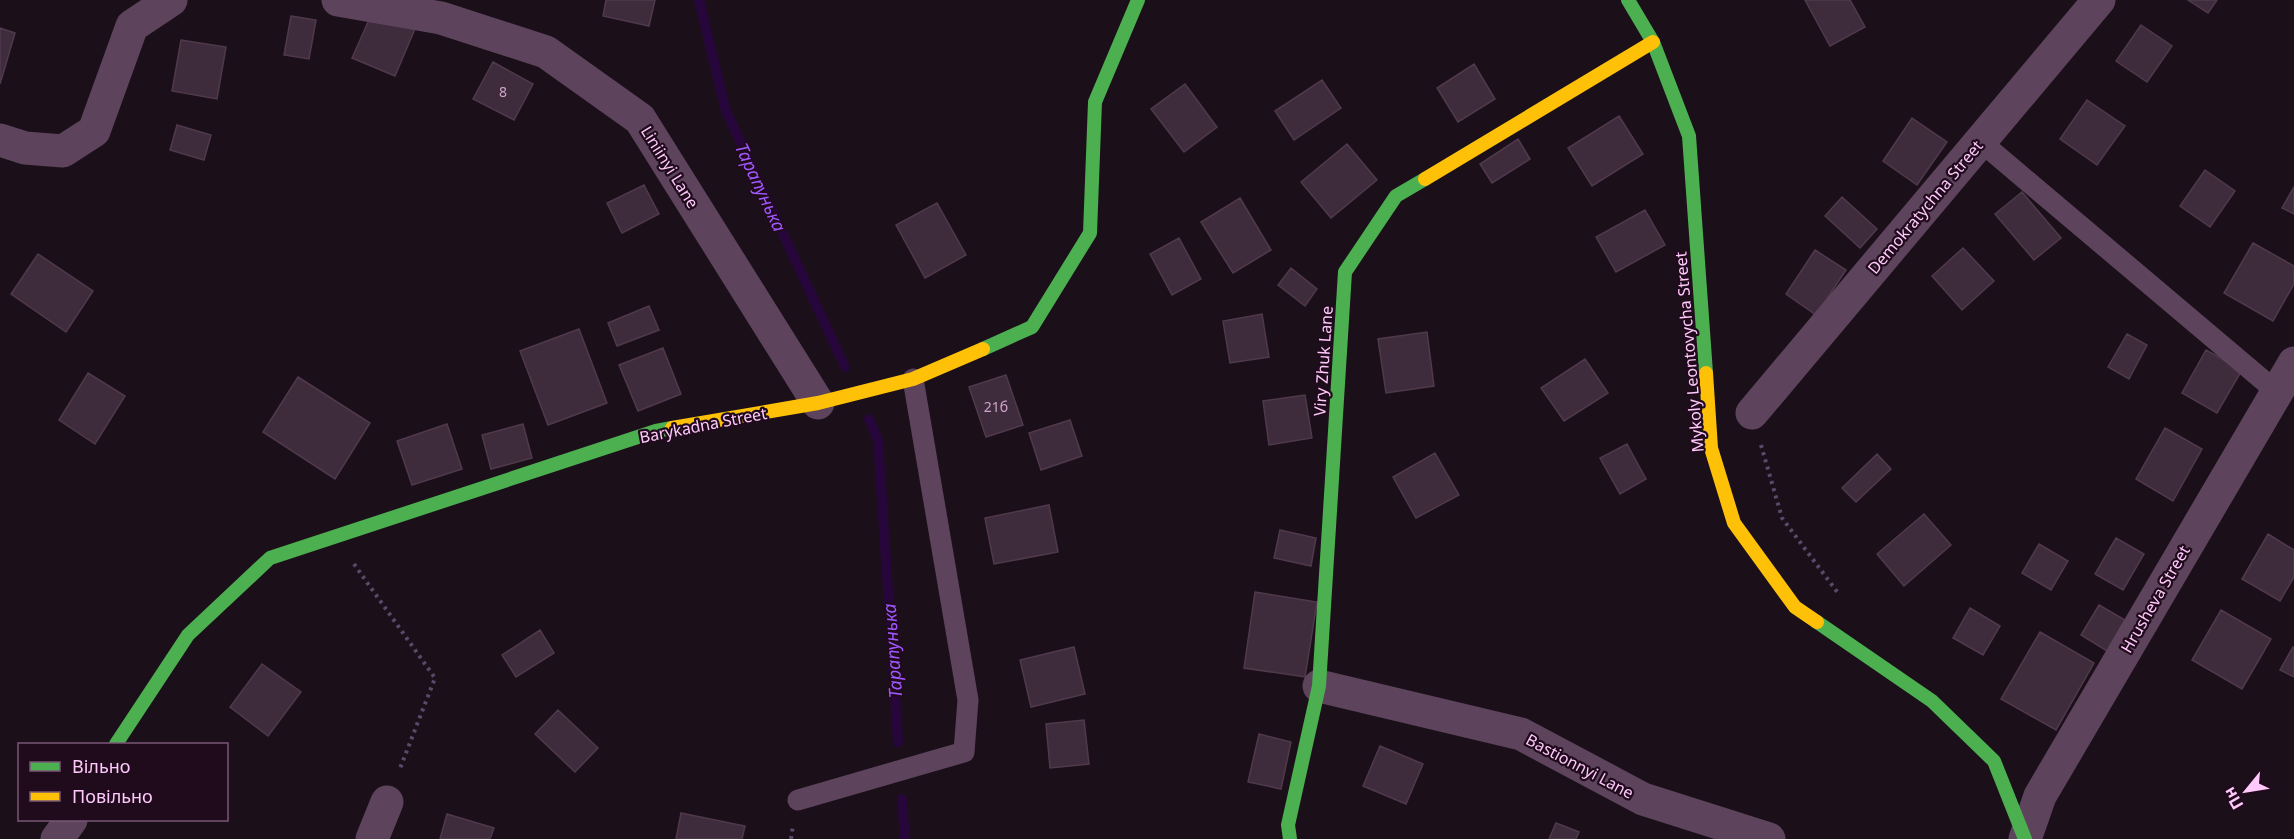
<svg xmlns="http://www.w3.org/2000/svg" width="2294" height="839" viewBox="0 0 2294 839" font-family="'Noto Sans',sans-serif">
<style>
.lines{fill:none;stroke-linecap:round;stroke-linejoin:round}
.stream{stroke:#27073b;stroke-width:10}
.building{fill:#3e2c3c;stroke:#50394c;stroke-width:1.5}
.path{stroke:#584a69;stroke-width:4;stroke-dasharray:3 4.5;stroke-linecap:butt}
.lane{stroke:#5d445c;stroke-width:21}
.street{stroke:#5d445c;stroke-width:33}
.fast{stroke:#4caf50;stroke-width:14}
.slow{stroke:#ffc107;stroke-width:14}
.labels{text-anchor:middle;dominant-baseline:central;stroke-width:4.5;stroke-linejoin:round;paint-order:stroke}
.number-label{font-size:14px;fill:#cfa2cb}
.street-label{font-size:16px;fill:#ffcafb;stroke:#200b1d}
.water-label{font-size:18px;font-style:italic;fill:#a058ff;stroke:#200b1d}
</style>
<rect width="100%" height="100%" fill="#1b101a"/>
<g class="lines">
<path class="stream" d="M699,0L726,111L845,367
M869,419L878,440L898,742
M902,799L905,839"/>
</g>
<path class="building" d="M606,0H655L649,26L603,16Z
M1805,0H1850L1865,27L1830,46Z
M2188,0H2217L2208,13Z
M373,11L415,29L395,76L352,58Z
M291,16L316,20L309,59L284,55Z
M2141,25L2172,46L2147,82L2116,61Z
M0,28L15,33L0,84Z
M181,40L226,47L217,99L172,91Z
M493,62L533,84L514,120L473,99Z
M1474,64L1495,99L1458,122L1437,88Z
M1322,80L1341,108L1294,140L1275,111Z
M1185,84L1217,127L1184,152L1151,109Z
M2087,100L2125,126L2097,165L2060,139Z
M1619,116L1643,154L1592,186L1568,148Z
M1912,118L1947,142L1917,185L1883,161Z
M177,125L211,135L204,160L170,150Z
M1518,139L1530,159L1492,183L1480,164Z
M1347,144L1377,180L1331,218L1301,182Z
M2205,170L2235,191L2210,227L2180,206Z
M644,185L659,214L622,233L607,203Z
M2294,187V214L2282,208Z
M2022,192L2061,238L2034,260L1995,214Z
M1842,197L1877,229L1860,248L1825,216Z
M1240,198L1271,250L1233,273L1201,222Z
M937,203L966,255L925,278L896,225Z
M1645,210L1665,245L1616,272L1596,237Z
M1179,238L1201,279L1172,295L1150,254Z
M2253,243L2294,266V284L2273,321L2224,293Z
M1963,248L1994,281L1962,310L1932,276Z
M1815,250L1846,270L1816,315L1786,294Z
M38,254L93,291L66,332L11,294Z
M1291,268L1317,289L1305,306L1278,285Z
M649,306L659,330L617,346L608,323Z
M1262,314L1269,357L1230,363L1223,321Z
M579,329L607,403L548,425L520,351Z
M1427,332L1434,386L1386,393L1378,339Z
M2127,334L2147,345L2129,379L2108,367Z
M663,348L681,394L638,411L619,365Z
M2206,350L2242,370L2217,413L2182,393Z
M1585,359L1608,393L1564,421L1541,388Z
M88,373L125,396L95,444L59,420Z
M1006,375L1023,425L986,437L969,387Z
M298,377L370,423L335,479L263,432Z
M1305,395L1312,438L1269,445L1263,401Z
M1070,420L1082,456L1041,470L1029,433Z
M447,424L462,469L412,485L397,441Z
M523,424L532,458L491,469L482,435Z
M2165,428L2202,449L2173,501L2136,479Z
M1627,444L1646,479L1620,494L1600,458Z
M1435,453L1459,495L1416,518L1393,477Z
M1877,454L1891,469L1856,502L1842,488Z
M1049,505L1058,552L994,564L985,518Z
M1924,514L1951,545L1904,586L1877,554Z
M1280,530L1316,538L1311,566L1274,558Z
M2268,534L2294,550V577L2280,601L2242,579Z
M2116,538L2144,554L2123,590L2095,574Z
M2039,544L2068,561L2051,590L2022,573Z
M1255,592L1317,602L1305,677L1244,668Z
M2099,605L2125,620L2107,651L2081,635Z
M1970,608L2000,626L1983,655L1953,638Z
M2221,610L2271,639L2242,689L2192,660Z
M540,630L554,653L516,677L502,655Z
M2040,632L2094,663L2056,730L2001,699Z
M1074,647L1085,694L1031,707L1020,660Z
M2293,647L2294,648V677L2280,670Z
M262,664L301,692L268,736L230,707Z
M558,710L598,748L575,772L535,734Z
M1084,720L1089,764L1050,768L1046,724Z
M1259,734L1291,742L1281,789L1248,782Z
M1380,746L1423,764L1406,804L1363,786Z
M681,813L745,826L742,839H676Z
M447,814L494,828L490,839H440Z
M1556,823L1579,832L1576,839H1549Z"/>
<g class="lines">
<path class="path" d="M1761,445L1782,518L1838,593
M354,564L435,678L399,771
M791,839L793,825"/>
<path class="lane" d="M1980,141L2277,392
M798,800L964,752L968,700L913,379"/>
<path class="street" d="M338,0L441,18L546,52L640,119L818,403
M0,140L25,148L63,151L94,131L132,26L171,0
M1752,413L2099,0
M1319,686L1521,734L1643,799L1769,839
M57,839L71,820
M372,839L387,802
M2025,839L2040,796L2294,363"/>
<path class="fast" d="M1628,0L1653,42L1689,136L1706,373
M983,349L1032,327L1090,233L1095,102L1138,0
M1817,622L1932,701L1994,761L2025,839
M116,744L188,635L270,558L656,431L672,428
M1290,839L1288,825L1319,686L1345,272L1396,196L1425,179"/>
<path class="slow" d="M1425,179L1653,42
M1706,373L1711,448L1734,523L1795,607L1817,622
M672,428L818,403L913,379L983,349"/>
</g>
<g class="labels">
<g class="number-label">
<text x="503" y="91">8</text>
<text x="996" y="406">21б</text>
</g>
<g class="street-label">
<text transform="translate(670 167) rotate(58)">Liniinyi Lane</text>
<text transform="translate(1925 207) rotate(-50)">Demokratychna Street</text>
<text transform="translate(1689 352) rotate(-95)">Mykoly Leontovycha Street</text>
<text transform="translate(1323 361) rotate(-86)">Viry Zhuk Lane</text>
<text transform="translate(703 425) rotate(-11)">Barykadna Street</text>
<text transform="translate(2155 599) rotate(-60)">Hrusheva Street</text>
<text transform="translate(1580 766) rotate(28)">Bastionnyi Lane</text>
</g>
<g class="water-label">
<text transform="translate(761 187) rotate(65)">Тарапунька</text>
<text transform="translate(892 651) rotate(-94)">Тарапунька</text>
</g>
</g>
<rect x="18" y="743" width="210" height="78" fill="#200b1d" stroke="#795776" stroke-width="1.5"/>
<rect x="30" y="762" width="30" height="9" fill="#4caf50" stroke="#795776" stroke-width="1.5"/>
<text x="72" y="773" font-size="18" fill="#ffcafb">Вільно</text>
<rect x="30" y="792" width="30" height="9" fill="#ffc107" stroke="#795776" stroke-width="1.5"/>
<text x="72" y="803" font-size="18" fill="#ffcafb">Повільно</text>
<g transform="translate(2246 791) rotate(240)" stroke="#200b1d" stroke-width="4.5" paint-order="stroke">
<path d="M0-4.5L10 22L0 15L-10 22Z" fill="#ffcafb"/>
<text y="-9" font-size="16" font-weight="bold" text-anchor="middle" fill="#ffcafb">Пн</text>
</g>
</svg>
